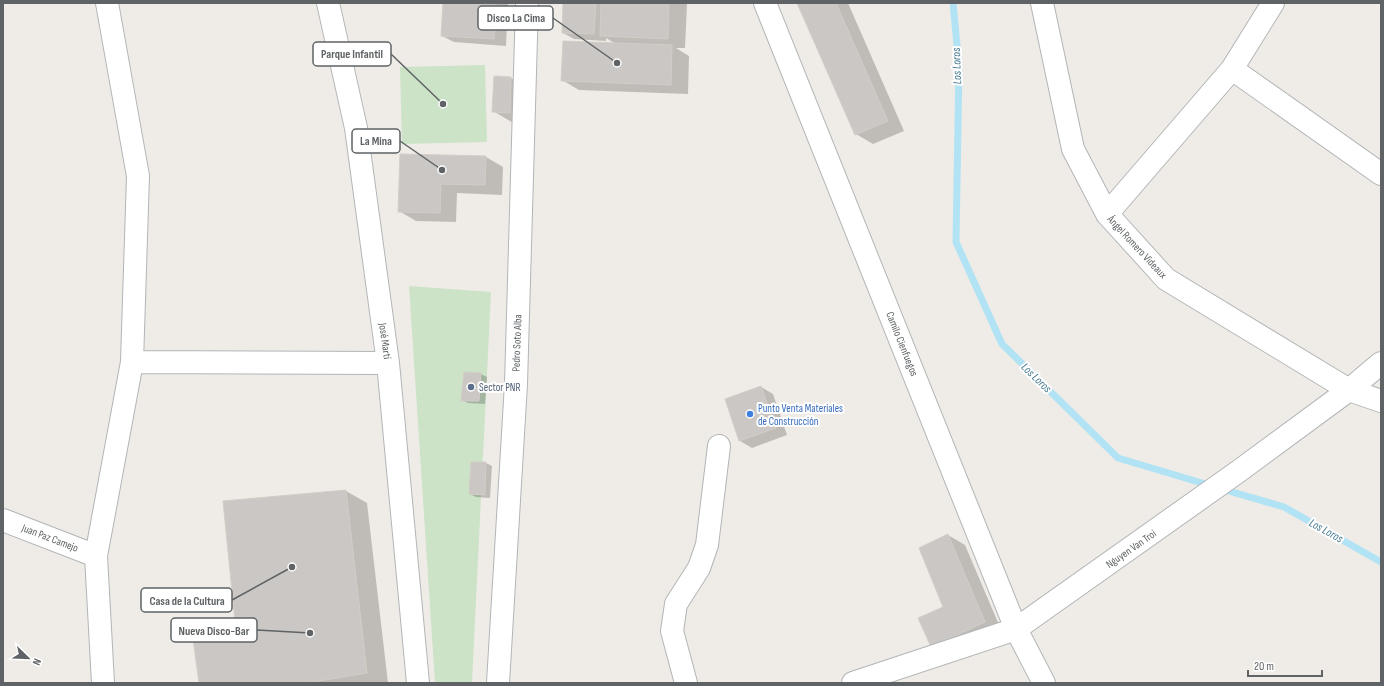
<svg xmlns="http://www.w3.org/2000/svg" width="1384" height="686" viewBox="0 0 1384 686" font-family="'Sofia Sans Condensed',sans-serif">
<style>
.green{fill:#cce3c8}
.shadow{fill:#0003}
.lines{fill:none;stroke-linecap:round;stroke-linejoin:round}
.stream{stroke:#b2e3f4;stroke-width:7}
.building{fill:#cac7c4;stroke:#d3cdc6}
.minor-casing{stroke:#b2b5b7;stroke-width:24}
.minor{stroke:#fff;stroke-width:22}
.service-dot{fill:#5c6f8a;stroke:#fff;stroke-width:1.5}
.shop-dot{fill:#3f7fe0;stroke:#fff;stroke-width:1.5}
.labels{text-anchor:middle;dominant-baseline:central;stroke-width:4;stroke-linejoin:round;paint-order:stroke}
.street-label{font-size:11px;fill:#5f6365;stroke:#fff}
.service-label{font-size:11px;fill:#4e5e75;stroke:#fff;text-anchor:start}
.shop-label{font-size:11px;fill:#366cbe;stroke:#fff;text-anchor:start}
.water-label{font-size:12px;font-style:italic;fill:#497b94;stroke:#fff}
.leader{fill:none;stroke:#5f6365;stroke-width:1.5}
.callout-dot{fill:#5f6365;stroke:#fff;stroke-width:1.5}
.callout{fill:#fff;stroke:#5f6365;stroke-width:1.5}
.callout-label{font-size:12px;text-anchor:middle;font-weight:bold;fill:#5f6365}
</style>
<rect width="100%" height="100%" fill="#efece7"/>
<path class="green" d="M485,65L487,142L402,144L400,67Z
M409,286L491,292L472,683H435Z"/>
<path class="shadow" d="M444,3H508L506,46L454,42L442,36Z
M564,3L687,4L685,48H676L689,56L688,94L579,90L562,80L616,44L606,38V41L574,39L563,33Z
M798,3H848L904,131L873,144L856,134Z
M511,78L532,91L515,124L493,111Z
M401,155L486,157L503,167L502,195L457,193L456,222L416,221L399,211Z
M465,373L481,374L487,377L485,404L468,403L462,400Z
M761,387L773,394L787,435L752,448L740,441L726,399Z
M472,463H486L492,466L490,498L476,497L470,494Z
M346,491L367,503L388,683H200Z
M948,535L965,545L1002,632L932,646L944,607Z"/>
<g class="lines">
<path class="stream" d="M953,3L959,66L956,242L1002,344L1118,458L1212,486
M1222,489L1284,507L1381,562"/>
</g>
<path class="building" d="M443,3H496L494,39L441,36Z
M563,3H596L594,34L562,33Z
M601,3H669L668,39L600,36Z
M797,3H836L888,121L855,135Z
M563,41L672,45L671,85L561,81Z
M494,76L511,77L510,113L492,112Z
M400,154L486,156L485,185L441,184L440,213L398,212Z
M464,372L481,373L479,401H461Z
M761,386L776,428L739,441L725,399Z
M471,462H486L485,495L469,494Z
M346,490L367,673L306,683H199L193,639L236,632L223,501Z
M948,534L985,622L931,647L918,618L943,607L919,548Z"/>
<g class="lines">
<g class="minor-casing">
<path id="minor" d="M328,3L356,128L388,363L418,683
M765,3L1016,629L1044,683
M1042,3L1073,149L1107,214L1166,279L1349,390L1381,401
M1232,69L1381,174
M1107,214L1232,69L1273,3
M132,362L388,363
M3,520L96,556
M103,683L96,556L132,362L138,176L107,3
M498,683L516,384L527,3
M686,683L672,631L676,604L699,568L707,545L719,446
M853,683L1016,629L1239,471L1349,390L1381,363"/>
</g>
<use href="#minor" class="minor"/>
</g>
<circle class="service-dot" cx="471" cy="387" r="4"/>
<circle class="shop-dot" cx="750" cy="414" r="4"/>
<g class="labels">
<g class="street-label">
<text transform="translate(1137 247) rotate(47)">Ángel Romero Videaux</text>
<text transform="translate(385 341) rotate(82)">José Martí</text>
<text transform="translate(517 343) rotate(-88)">Pedro Soto Alba</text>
<text transform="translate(902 344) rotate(68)">Camilo Cienfuegos</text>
<text transform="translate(50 538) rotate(21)">Juan Paz Camejo</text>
<text transform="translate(1131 549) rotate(-35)">Nguyen Van Troi</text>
</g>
<g class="service-label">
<text x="479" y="387">Sector PNR</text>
</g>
<g class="shop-label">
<text x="758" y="408">Punto Venta Materiales<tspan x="758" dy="13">de Construcción</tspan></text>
</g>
<g class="water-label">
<text transform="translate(957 66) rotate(-92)">Los Loros</text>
<text transform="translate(1036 378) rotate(44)">Los Loros</text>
<text transform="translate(1326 531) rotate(29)">Los Loros</text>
</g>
</g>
<path class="leader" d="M617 63L553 18M443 104L391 54M442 170L400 141M292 567L232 600M310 633L257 630"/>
<g class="callout-dot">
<circle cx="617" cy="63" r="4"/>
<circle cx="443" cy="104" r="4"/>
<circle cx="442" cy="170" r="4"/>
<circle cx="292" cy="567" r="4"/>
<circle cx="310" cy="633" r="4"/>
</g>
<g class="callout">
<rect x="478" y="6" width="75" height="24" rx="4"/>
<rect x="313" y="42" width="78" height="24" rx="4"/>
<rect x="352" y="129" width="48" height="24" rx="4"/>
<rect x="141" y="588" width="91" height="24" rx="4"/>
<rect x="171" y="618" width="86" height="24" rx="4"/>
</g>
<g class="callout-label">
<text x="516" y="22">Disco La Cima</text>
<text x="352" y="58">Parque Infantil</text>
<text x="376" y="145">La Mina</text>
<text x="187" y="605">Casa de la Cultura</text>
<text x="214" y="635">Nueva Disco-Bar</text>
</g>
<rect width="1384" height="686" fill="none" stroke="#5f6365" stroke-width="8"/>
<g transform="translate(28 658) rotate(113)" stroke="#ffffff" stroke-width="3" paint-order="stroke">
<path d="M0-3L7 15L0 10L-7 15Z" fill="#5f6365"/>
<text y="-6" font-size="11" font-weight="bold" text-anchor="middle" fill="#5f6365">N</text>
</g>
<path d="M1248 670v6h74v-6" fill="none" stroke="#5f6365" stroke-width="2"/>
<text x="1254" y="670" font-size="12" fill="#5f6365" stroke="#ffffff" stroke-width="3" paint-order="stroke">20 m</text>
</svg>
